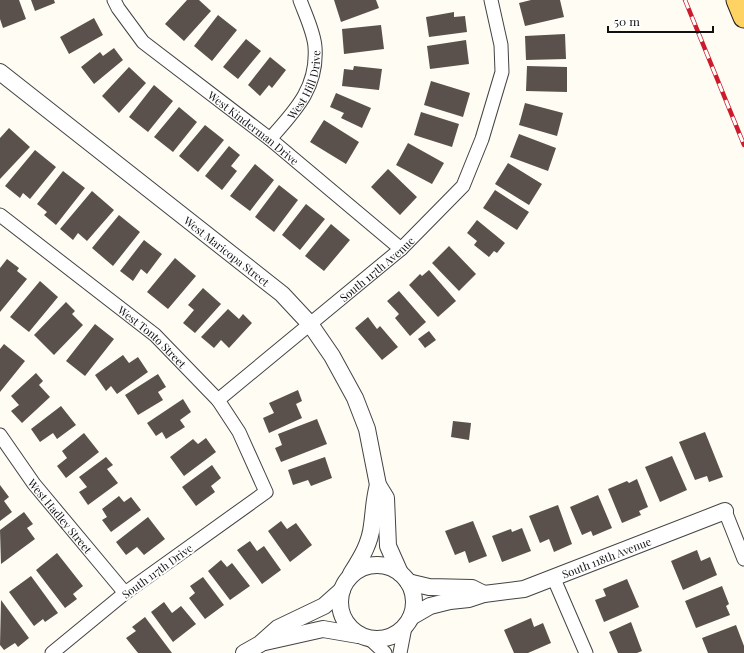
<svg xmlns="http://www.w3.org/2000/svg" width="744" height="653" viewBox="0 0 744 653" font-family="'Playfair Display',serif">
<style>
.building{fill:#5a514c}
.lines{fill:none;stroke-linecap:round;stroke-linejoin:round}
.minor-casing{stroke:#434343;stroke-width:15}
.tertiary-casing{stroke:#434343;stroke-width:18}
.primary-casing{stroke:#212121;stroke-width:23}
.minor{stroke:#fff;stroke-width:13}
.tertiary{stroke:#fff;stroke-width:16}
.primary{stroke:#ffd264;stroke-width:21}
.rail-casing{stroke:#cd1b2c;stroke-width:4.5}
.rail{stroke:#fff;stroke-width:3;stroke-dasharray:9;stroke-linecap:butt}
.labels{text-anchor:middle;dominant-baseline:central;stroke-width:4;stroke-linejoin:round;paint-order:stroke}
.street-label{font-size:11px;fill:#101010;stroke:#fff}
</style>
<rect width="100%" height="100%" fill="#fffcf4"/>
<path class="building" d="M0,0H19L26,19L3,28L0,19Z
M31,0H54L55,3L35,11Z
M187,0H199L211,11L184,41L165,24Z
M334,0H376L379,8L341,22Z
M531,0H560L564,17L525,26L519,3Z
M454,12V17L465,16L467,32L429,37L426,17Z
M218,15L237,30L212,61L194,46Z
M94,18L103,35L69,54L60,37Z
M381,25L384,49L344,54L342,29Z
M565,34L566,59L526,60L525,36Z
M246,39L261,51L238,79L223,67Z
M466,40L469,64L430,69L427,46Z
M114,48L123,60L94,84L81,67L100,52L103,56Z
M270,57L286,70L272,88L269,85L260,96L248,85Z
M354,66L382,69L379,90L342,86L344,69L353,70Z
M527,66L567,67V92L526,91Z
M129,67L146,83L119,113L102,96Z
M431,81L470,93L463,117L424,105Z
M154,85L173,101L148,132L129,117Z
M336,93L371,108L362,128L341,118L344,113L330,107Z
M525,103L563,113L557,136L519,125Z
M179,107L197,122L173,152L154,137Z
M421,112L459,124L452,147L414,135Z
M324,120L359,142L346,164L310,142Z
M205,125L224,140L198,172L179,156Z
M9,128L30,147L0,179V138Z
M519,134L556,148L548,171L510,157Z
M408,143L444,163L432,184L396,165Z
M229,146L240,155L231,166L237,171L222,190L205,176Z
M35,150L56,167L30,199L23,193L20,198L5,186Z
M508,163L542,184L529,205L495,184Z
M255,164L274,180L250,211L230,196Z
M388,169L417,197L400,215L371,187Z
M63,171L85,188L56,225L44,215L47,212L37,204Z
M279,185L298,200L274,232L255,217Z
M495,190L529,212L517,230L483,208Z
M92,191L114,210L87,241L78,233L73,240L60,229Z
M306,204L325,219L300,250L282,235Z
M119,215L140,232L113,266L92,248Z
M477,220L505,243L497,253L494,251L489,257L474,245L477,241L467,233Z
M331,224L350,240L324,271L305,256Z
M144,240L162,254L147,274L141,269L133,281L120,271Z
M449,246L476,274L459,291L432,263Z
M175,258L196,276L168,309L147,292Z
M7,259L19,268L17,271L27,279L0,312V268Z
M429,270L456,301L438,317L409,285L420,274L422,276Z
M40,281L58,297L29,332L10,317Z
M203,288L221,304L195,333L183,323L194,310L188,305Z
M399,291L426,322L410,336L395,318L399,314L387,301Z
M66,302L75,311L72,314L83,325L54,355L34,335Z
M228,309L239,319L243,314L252,323L229,348L221,340L214,348L201,337Z
M368,317L377,329L380,326L398,347L382,360L355,328Z
M95,324L114,339L85,376L66,361Z
M429,331L436,340L425,348L418,339Z
M4,344L25,361L0,392V349Z
M123,355L129,363L138,357L148,372L117,394L111,386L106,391L95,375Z
M36,373L43,381L39,385L50,397L22,423L11,411L19,405L11,396Z
M158,374L166,387L158,392L163,400L138,415L125,395Z
M298,390L302,401L296,404L302,418L269,433L263,418L274,413L269,403Z
M183,399L191,412L180,420L185,427L166,439L162,432L156,436L147,423Z
M61,406L76,425L57,439L53,433L40,442L31,429Z
M317,419L327,444L281,462L275,448L282,445L278,434Z
M453,421L471,423L469,440L451,437Z
M705,432L723,477L709,482L707,476L695,480L679,442Z
M84,433L99,452L66,478L57,466L67,458L62,451Z
M206,438L216,452L184,476L170,457L193,439L198,444Z
M672,456L687,490L660,502L645,467Z
M106,457L113,465L107,469L118,483L88,505L79,492L87,487L79,477Z
M325,457L332,478L311,486L308,480L293,485L288,470Z
M212,465L221,478L211,486L215,492L196,506L182,487Z
M637,479L648,507L639,511L641,515L622,523L608,489L627,481L629,483Z
M0,485L9,497L4,501L12,512L0,521Z
M598,495L612,528L593,536L591,531L582,535L570,507Z
M119,496L124,502L131,497L141,510L111,532L102,520L107,517L102,509Z
M558,505L572,544L554,552L549,539L540,543L529,516Z
M24,512L33,524L27,528L35,539L1,564L0,530Z
M148,517L165,539L144,555L137,547L126,555L116,542Z
M281,521L287,529L296,523L312,545L290,562L268,531Z
M473,521L487,556L469,563L465,551L455,555L445,531Z
M522,528L531,551L502,562L492,536L511,529L512,532Z
M250,541L257,551L264,546L281,570L262,584L237,550Z
M697,550L701,561L710,557L717,575L683,590L671,561Z
M57,553L83,586L73,594L77,599L65,608L36,570Z
M221,560L227,567L232,563L250,586L230,600L208,571Z
M31,576L58,613L45,622L43,619L34,626L9,592Z
M203,577L224,605L205,619L189,598L195,593L190,586Z
M627,579L639,607L604,622L595,600L606,596L603,589Z
M722,586L729,604L726,606L730,615L696,628L685,601Z
M1,600L29,638L18,647L15,643L4,650L0,645Z
M164,602L172,613L181,606L196,624L173,642L151,612Z
M145,617L172,653H138L126,638L136,631L132,627Z
M531,618L534,627L543,623L551,643L528,653H514L504,630Z
M631,622L642,651L637,653H618L609,632Z
M736,625L744,646V653H708L702,638Z"/>
<g class="lines">
<g class="minor-casing">
<g id="minor">
<path id="s1" d="M114,0L118,8L143,42L270,139L401,249"/>
<path id="s2" d="M270,139C295,111 318,88 315,47C314,32 305,14 300,0"/>
<path id="s3" d="M0,215L155,335L218,400L239,432L266,492L125,593L52,653"/>
<path id="s4" d="M218,400L401,249L463,186L482,139L502,72L501,45L491,0"/>
<path id="s5" d="M0,435L34,484L125,593"/>
<path d="M725,511L744,559"/>
<path d="M554,579L586,653"/>
<path d="M370,639L385,653"/>
<path d="M400,653L405,627"/>
</g>
</g>
<g class="tertiary-casing">
<g id="tertiary">
<path id="s6" d="M0,72L282,294L310,324L332,356L355,398L367,429L378,485L386,498L388,546L400,573"/>
<circle cx="377" cy="602" r="37"/>
<path d="M351,574C361,558 370,544 372,525C374,511 374,499 378,485"/>
<path d="M408,582L429,587L472,588L484,594"/>
<path id="s7" d="M411,617L430,606L450,601L469,599L484,594L524,589L725,511"/>
<path d="M265,642L323,629L358,635"/>
<path d="M244,653L260,644L278,628L324,606L342,590"/>
</g>
</g>
<g class="primary-casing">
<path id="primary" d="M737,0L744,17"/>
</g>
<use href="#minor" class="minor"/>
<use href="#tertiary" class="tertiary"/>
<use href="#primary" class="primary"/>
<g class="rail-casing">
<path id="rail" d="M685,0L744,145"/>
</g>
<use href="#rail" class="rail"/>
</g>
<g class="labels">
<g class="street-label">
<text stroke="none"><textPath href="#s2" startOffset="66">West Hill Drive</textPath></text>
<text stroke="none"><textPath href="#s1" startOffset="191">West Kinderman Drive</textPath></text>
<text stroke="none"><textPath href="#s6" startOffset="289">West Maricopa Street</textPath></text>
<text stroke="none"><textPath href="#s4" startOffset="206">South 117th Avenue</textPath></text>
<text stroke="none"><textPath href="#s3" startOffset="195">West Tonto Street</textPath></text>
<text stroke="none"><textPath href="#s5" startOffset="101">West Hadley Street</textPath></text>
<text stroke="none"><textPath href="#s7" startOffset="206">South 118th Avenue</textPath></text>
<text transform="translate(157 571) rotate(-36)">South 117th Drive</text>
</g>
</g>
<path d="M608 26v6h105v-6" fill="none" stroke="#101010" stroke-width="2"/>
<text x="614" y="26" font-size="12" fill="#101010" stroke="#ffffff" stroke-width="3" paint-order="stroke">50 m</text>
</svg>
